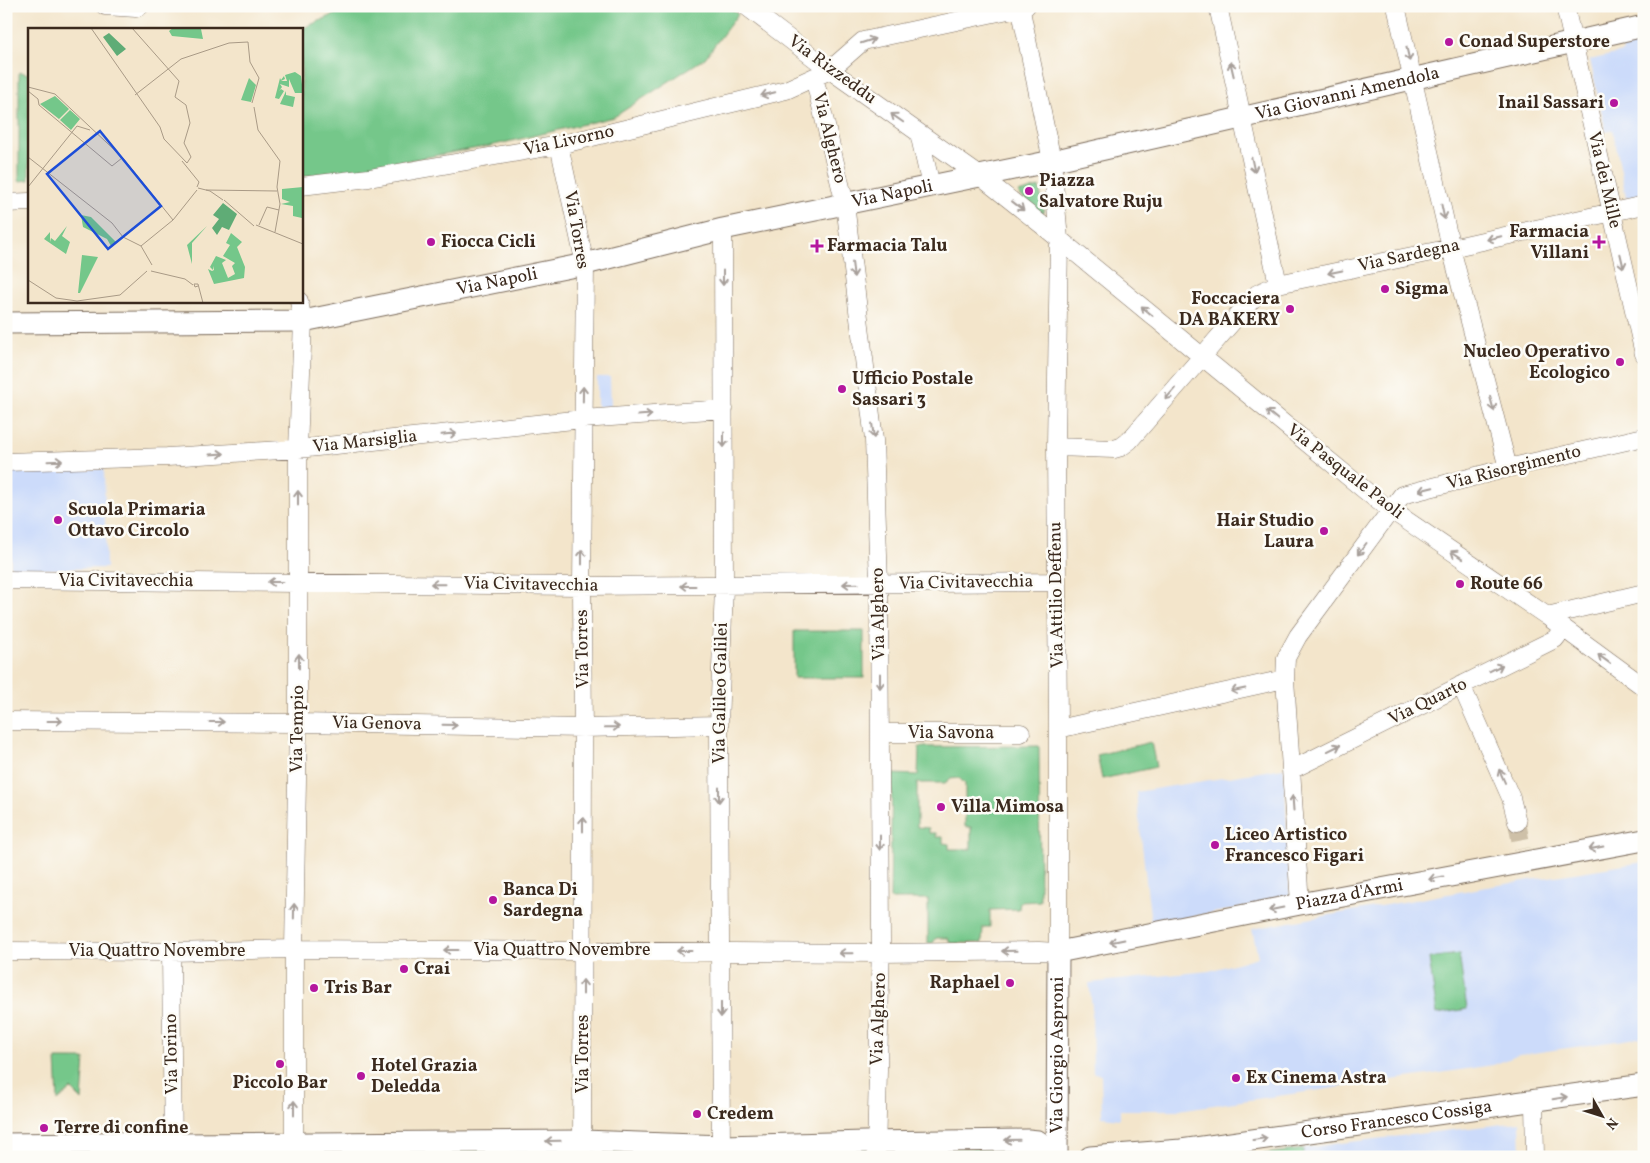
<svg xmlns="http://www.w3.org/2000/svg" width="1650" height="1163" viewBox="0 0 1650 1163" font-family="Vollkorn,serif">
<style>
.built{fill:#ccdbfa}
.green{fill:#74c78a;stroke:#587854;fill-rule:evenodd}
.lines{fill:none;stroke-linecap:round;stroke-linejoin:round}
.minor-tunnel{stroke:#cec0a8;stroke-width:18;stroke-dasharray:18 9;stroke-linecap:butt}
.minor-casing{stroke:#7b6b5b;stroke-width:19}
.major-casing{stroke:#7b6b5b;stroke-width:23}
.minor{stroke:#fff;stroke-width:18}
.major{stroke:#fff;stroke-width:21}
.oneway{stroke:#a79f9a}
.poi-dot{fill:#b5179e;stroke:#fdfcf7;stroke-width:2}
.labels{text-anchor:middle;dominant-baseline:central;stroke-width:5;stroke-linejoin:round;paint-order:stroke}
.poi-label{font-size:18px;font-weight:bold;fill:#3b2a1e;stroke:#fdfcf7;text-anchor:start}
.street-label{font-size:18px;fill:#3b2a1e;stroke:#fdfcf7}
.inset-road{fill:none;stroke:#a99a86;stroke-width:1}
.view{fill:#1d4ed8;fill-opacity:0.15;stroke:#1d4ed8;stroke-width:2.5}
.inset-edge{fill:none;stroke:#3b2a1e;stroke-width:2.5}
</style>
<rect width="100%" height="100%" fill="#fdfcf7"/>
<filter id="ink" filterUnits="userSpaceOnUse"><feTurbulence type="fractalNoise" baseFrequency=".02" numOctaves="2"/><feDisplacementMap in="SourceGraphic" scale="10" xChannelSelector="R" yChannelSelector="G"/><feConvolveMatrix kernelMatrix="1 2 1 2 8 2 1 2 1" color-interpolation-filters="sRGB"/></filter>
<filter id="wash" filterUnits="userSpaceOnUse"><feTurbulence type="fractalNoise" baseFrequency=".0096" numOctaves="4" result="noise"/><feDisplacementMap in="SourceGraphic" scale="20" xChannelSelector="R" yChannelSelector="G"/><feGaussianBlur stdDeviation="1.12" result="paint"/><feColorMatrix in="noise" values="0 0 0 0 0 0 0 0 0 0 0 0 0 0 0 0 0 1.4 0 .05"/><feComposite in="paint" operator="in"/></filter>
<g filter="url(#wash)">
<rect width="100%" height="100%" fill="#f3e5cb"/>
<path class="built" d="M1644,41V195L1626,198L1613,130L1606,132L1590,60L1623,52L1622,46Z
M597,377H610L611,406L597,407Z
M104,469L106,568L11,570L9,471Z
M1284,768L1290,899L1151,924L1136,792Z
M1644,862V1037L1519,1055L1493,1065L1420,1076L1178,1110H1120V1119L1102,1117L1101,1074L1093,1073L1092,1007L1089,983L1209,971L1258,957L1252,929L1487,887Z
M1520,1122L1521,1157H1243L1333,1144Z"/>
<path class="green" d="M354,6H727L738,14L705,58L614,117L490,146L353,170L301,177V29Z
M19,72L29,74V180L19,181Z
M1039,187L1044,209L1042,215L1038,213L1018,193Z
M794,631H864V678H794Z
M1151,742L1156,767L1102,779L1097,755Z
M1039,746L1040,901L1020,902L1019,909L990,910V927H983L982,943H950L948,938H936L933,943H928V899H890L892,774L918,775L919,747ZM959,778L965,784V827H971V849H949V844L943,843V837H936V833H929V828L917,827V783H945L950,779Z
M1459,954L1467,1009L1437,1014L1429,958Z
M56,1059H85L82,1100L71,1089L58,1101Z
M331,1145L542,1148V1157H331Z
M154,1146V1157H16V1147Z
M871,1146V1157H750V1149Z
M606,1147L700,1150V1157H606Z
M191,1148H280V1157H191Z
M891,1148L1027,1149V1157H891Z
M1303,1149V1157H1243Z"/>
</g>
<g filter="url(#ink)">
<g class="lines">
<path class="minor-tunnel" d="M1517,822L1522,849"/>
<g class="minor-casing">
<path id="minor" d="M105,6L136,8L140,6
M746,6L830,70L980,176L1042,225L1378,501L1547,616L1644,687
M1218,6L1278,284
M1396,6L1451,248L1508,468
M1565,6L1644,354
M814,77L845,204L874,440L879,583L881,940L876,1157
M919,133L931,186
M559,145L585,264L582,586L583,743L582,1157
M301,186L369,178L559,145L786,90L830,70L863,41L1026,6
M6,203L29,202
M1056,447L1114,449L1121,447L1129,441L1239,314L1257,294L1278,284L1451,248L1644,205
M6,462L167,457L298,449L583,419L724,409
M6,580L582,586L1057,582
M1547,616L1644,593
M1461,685L1511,798L1517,822
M6,721L298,723L583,728L719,725
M1058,729L1285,679
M880,733H1021
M1291,770L1555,639L1563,629
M1300,904L1285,679L1286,658L1298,636L1402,495L1508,468L1644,437
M6,951L171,952L294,949L881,953L1039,951L1058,952V729L1056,447L1059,239L1052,161L1020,6
M171,952L173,1157
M1534,1102L1535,1157
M294,1157V949L298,723V449L303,321L299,301
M721,1157L719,725L724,586L723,229"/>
</g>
<g class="major-casing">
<g id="major">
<path id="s1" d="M6,323L303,321L585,264L723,229L1052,161L1644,26"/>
<path d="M6,1144L173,1142L179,1144L583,1141L724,1146L865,1142L1028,1140L1038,1141L1055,1157"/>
<path id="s2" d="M1057,1157L1058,952L1300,904L1644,840"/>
<path id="s3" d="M1090,1157L1181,1150L1644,1085"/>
</g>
</g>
<use href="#minor" class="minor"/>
<use href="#major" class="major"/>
</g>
<defs><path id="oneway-shaft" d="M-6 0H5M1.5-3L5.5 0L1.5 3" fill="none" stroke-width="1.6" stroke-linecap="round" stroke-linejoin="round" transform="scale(1.25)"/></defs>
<g class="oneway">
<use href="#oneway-shaft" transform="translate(868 41) rotate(-18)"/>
<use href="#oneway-shaft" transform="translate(1408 54) rotate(77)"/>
<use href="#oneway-shaft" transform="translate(1232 69) rotate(-103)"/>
<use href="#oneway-shaft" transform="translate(768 94) rotate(166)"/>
<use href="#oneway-shaft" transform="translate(897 118) rotate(-145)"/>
<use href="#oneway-shaft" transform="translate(1253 165) rotate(78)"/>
<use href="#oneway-shaft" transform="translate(1018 206) rotate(38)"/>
<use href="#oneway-shaft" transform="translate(1443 212) rotate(78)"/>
<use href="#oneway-shaft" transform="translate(1494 238) rotate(167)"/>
<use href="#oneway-shaft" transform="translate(1622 261) rotate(77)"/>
<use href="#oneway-shaft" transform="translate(853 270) rotate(83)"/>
<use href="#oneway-shaft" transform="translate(1335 272) rotate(168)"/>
<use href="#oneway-shaft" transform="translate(723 278) rotate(90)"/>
<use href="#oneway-shaft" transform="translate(1147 311) rotate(-140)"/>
<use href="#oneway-shaft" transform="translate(583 394) rotate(-89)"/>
<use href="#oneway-shaft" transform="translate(1170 394) rotate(131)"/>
<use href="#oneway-shaft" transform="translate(1492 404) rotate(75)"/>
<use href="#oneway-shaft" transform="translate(645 415) rotate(-4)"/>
<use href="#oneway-shaft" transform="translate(1272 415) rotate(-141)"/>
<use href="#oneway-shaft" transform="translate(873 431) rotate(83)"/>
<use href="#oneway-shaft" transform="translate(449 434) rotate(-6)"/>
<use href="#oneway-shaft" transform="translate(724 440) rotate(90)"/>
<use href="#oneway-shaft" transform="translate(217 454) rotate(-4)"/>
<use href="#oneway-shaft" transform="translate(55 461) rotate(-2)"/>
<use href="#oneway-shaft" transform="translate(1426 489) rotate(166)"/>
<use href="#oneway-shaft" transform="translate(298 498) rotate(-90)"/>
<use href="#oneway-shaft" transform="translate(1362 549) rotate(127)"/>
<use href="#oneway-shaft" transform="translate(1457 555) rotate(-146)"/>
<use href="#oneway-shaft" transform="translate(582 557) rotate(-90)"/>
<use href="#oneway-shaft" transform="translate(275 582) rotate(-180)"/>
<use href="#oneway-shaft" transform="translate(438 584) rotate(-179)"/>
<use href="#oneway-shaft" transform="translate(850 584) rotate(179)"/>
<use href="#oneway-shaft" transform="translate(688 586) rotate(-180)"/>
<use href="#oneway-shaft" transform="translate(1604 659) rotate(-144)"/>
<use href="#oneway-shaft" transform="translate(299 661) rotate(-90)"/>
<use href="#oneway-shaft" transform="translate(1496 668) rotate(-26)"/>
<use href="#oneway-shaft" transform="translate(880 681) rotate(90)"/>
<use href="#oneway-shaft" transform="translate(1238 690) rotate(168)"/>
<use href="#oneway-shaft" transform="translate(55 721)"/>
<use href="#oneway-shaft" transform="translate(217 722)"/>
<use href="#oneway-shaft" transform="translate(450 725) rotate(1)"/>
<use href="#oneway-shaft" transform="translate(612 727) rotate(-1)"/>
<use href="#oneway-shaft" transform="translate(1334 748) rotate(-26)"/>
<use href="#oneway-shaft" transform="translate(1502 776) rotate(-114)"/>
<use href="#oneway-shaft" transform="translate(719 795) rotate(90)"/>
<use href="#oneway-shaft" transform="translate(1293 803) rotate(-94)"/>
<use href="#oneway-shaft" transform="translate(583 824) rotate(-90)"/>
<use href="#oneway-shaft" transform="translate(880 843) rotate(90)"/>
<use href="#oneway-shaft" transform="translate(1596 848) rotate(169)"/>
<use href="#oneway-shaft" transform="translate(1436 878) rotate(169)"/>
<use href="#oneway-shaft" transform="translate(1276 909) rotate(169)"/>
<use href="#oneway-shaft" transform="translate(294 911) rotate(-89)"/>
<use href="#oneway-shaft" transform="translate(1117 941) rotate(169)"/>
<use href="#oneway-shaft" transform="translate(451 950) rotate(-180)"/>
<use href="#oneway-shaft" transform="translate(684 951) rotate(180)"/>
<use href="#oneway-shaft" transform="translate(1009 951) rotate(179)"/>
<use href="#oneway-shaft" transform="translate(846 953) rotate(-179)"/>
<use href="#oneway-shaft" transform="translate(583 987) rotate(-90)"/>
<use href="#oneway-shaft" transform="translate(721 1010) rotate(90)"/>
<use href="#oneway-shaft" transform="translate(1560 1098) rotate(-9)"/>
<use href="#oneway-shaft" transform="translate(294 1108) rotate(-90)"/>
<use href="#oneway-shaft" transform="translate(1260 1139) rotate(-8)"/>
<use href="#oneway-shaft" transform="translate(1012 1140) rotate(179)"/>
<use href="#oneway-shaft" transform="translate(553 1141) rotate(179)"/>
</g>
</g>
<g class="poi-dot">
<circle cx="1449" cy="42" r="5"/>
<circle cx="1614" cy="103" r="5"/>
<circle cx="1029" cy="191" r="5"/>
<circle cx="431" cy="242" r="5"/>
<path d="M1596.5 234.5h5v5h5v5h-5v5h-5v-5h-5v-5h5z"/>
<path d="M814.5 238.5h5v5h5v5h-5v5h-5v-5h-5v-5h5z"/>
<circle cx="1385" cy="289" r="5"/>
<circle cx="1290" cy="309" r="5"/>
<circle cx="1620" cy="362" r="5"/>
<circle cx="842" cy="389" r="5"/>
<circle cx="58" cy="520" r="5"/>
<circle cx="1324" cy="531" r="5"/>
<circle cx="1460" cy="584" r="5"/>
<circle cx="941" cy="807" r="5"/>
<circle cx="1215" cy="845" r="5"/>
<circle cx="493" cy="900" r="5"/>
<circle cx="404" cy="969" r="5"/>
<circle cx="1010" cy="983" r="5"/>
<circle cx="314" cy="988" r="5"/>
<circle cx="280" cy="1064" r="5"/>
<circle cx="361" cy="1076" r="5"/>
<circle cx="1236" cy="1078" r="5"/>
<circle cx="697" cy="1114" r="5"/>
<circle cx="44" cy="1128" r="5"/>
</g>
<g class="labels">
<g class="poi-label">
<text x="1459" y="42">Conad Superstore</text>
<text x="1604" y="103" text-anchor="end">Inail Sassari</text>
<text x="1039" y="181">Piazza<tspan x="1039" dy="21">Salvatore Ruju</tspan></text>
<text x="1589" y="232" text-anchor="end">Farmacia<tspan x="1589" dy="21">Villani</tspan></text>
<text x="441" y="242">Fiocca Cicli</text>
<text x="827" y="246">Farmacia Talu</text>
<text x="1395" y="289">Sigma</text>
<text x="1280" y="299" text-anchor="end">Foccaciera<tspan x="1280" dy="21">DA BAKERY</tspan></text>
<text x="1610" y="352" text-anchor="end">Nucleo Operativo<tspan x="1610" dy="21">Ecologico</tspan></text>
<text x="852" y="379">Ufficio Postale<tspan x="852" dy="21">Sassari 3</tspan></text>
<text x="68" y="510">Scuola Primaria<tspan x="68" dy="21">Ottavo Circolo</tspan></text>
<text x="1314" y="521" text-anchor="end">Hair Studio<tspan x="1314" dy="21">Laura</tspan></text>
<text x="1470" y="584">Route 66</text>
<text x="951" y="807">Villa Mimosa</text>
<text x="1225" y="835">Liceo Artistico<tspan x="1225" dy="21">Francesco Figari</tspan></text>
<text x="503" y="890">Banca Di<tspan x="503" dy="21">Sardegna</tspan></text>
<text x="414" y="969">Crai</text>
<text x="1000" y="983" text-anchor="end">Raphael</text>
<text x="324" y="988">Tris Bar</text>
<text x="371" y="1066">Hotel Grazia<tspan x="371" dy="21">Deledda</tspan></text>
<text x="1246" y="1078">Ex Cinema Astra</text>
<text x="280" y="1083" text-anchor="middle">Piccolo Bar</text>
<text x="707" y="1114">Credem</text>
<text x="54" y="1128">Terre di confine</text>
</g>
<g class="street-label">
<text transform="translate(832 70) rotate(36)">Via Rizzeddu</text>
<text stroke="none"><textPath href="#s1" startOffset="1366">Via Giovanni Amendola</textPath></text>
<text transform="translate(829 138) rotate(76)">Via Alghero</text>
<text transform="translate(569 141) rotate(-12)">Via Livorno</text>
<text transform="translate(1604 180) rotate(77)">Via dei Mille</text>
<text stroke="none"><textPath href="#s1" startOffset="900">Via Napoli</textPath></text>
<text transform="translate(576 230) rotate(80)">Via Torres</text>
<text transform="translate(1409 256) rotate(-12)">Via Sardegna</text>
<text stroke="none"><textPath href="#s1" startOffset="495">Via Napoli</textPath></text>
<text transform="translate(365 442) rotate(-6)">Via Marsiglia</text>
<text transform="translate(1514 468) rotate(-14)">Via Risorgimento</text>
<text transform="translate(1345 472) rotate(38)">Via Pasquale Paoli</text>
<text x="126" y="581">Via Civitavecchia</text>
<text transform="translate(966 583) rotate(-1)">Via Civitavecchia</text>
<text transform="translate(531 585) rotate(1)">Via Civitavecchia</text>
<text transform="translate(1057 595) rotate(-91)">Via Attilio Deffenu</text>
<text transform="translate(879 614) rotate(-91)">Via Alghero</text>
<text transform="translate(583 649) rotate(-91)">Via Torres</text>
<text transform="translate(721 693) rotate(-89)">Via Galileo Galilei</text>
<text transform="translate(1428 702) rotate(-26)">Via Quarto</text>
<text transform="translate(377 724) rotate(1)">Via Genova</text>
<text transform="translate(298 729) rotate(-89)">Via Tempio</text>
<text x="951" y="733">Via Savona</text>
<text stroke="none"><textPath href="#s2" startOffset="502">Piazza d'Armi</textPath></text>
<text x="562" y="950">Via Quattro Novembre</text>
<text x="157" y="951">Via Quattro Novembre</text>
<text transform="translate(879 1019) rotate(-88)">Via Alghero</text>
<text transform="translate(172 1054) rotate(-91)">Via Torino</text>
<text transform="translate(583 1054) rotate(-90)">Via Torres</text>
<text stroke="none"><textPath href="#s2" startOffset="102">Via Giorgio Asproni</textPath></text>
<text stroke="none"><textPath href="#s3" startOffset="309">Corso Francesco Cossiga</textPath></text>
</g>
</g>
<g transform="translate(28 28)">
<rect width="275" height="275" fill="#f3e5cb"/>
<path d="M145,0H177L173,1L175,11L144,8L141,3ZM267,44L273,48L275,65H267L261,51V59L252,56L254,59L251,63L253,61L256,63L251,71L247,70L252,50L253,52L256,48L257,51L253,53H259L257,47ZM221,50L228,57L223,74L213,72ZM258,63V67L267,69L265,79L252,76ZM27,68L41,81L31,91L12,76ZM42,82L52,91L43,102L32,92ZM275,159V190H274L265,188V178L253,176L262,174L254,171V161ZM53,187L63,189L88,214L83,218L79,211L55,199ZM39,198L34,208L42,214L38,226L16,211L22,204V214L23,210L27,213ZM179,198L164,215V236L159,217ZM203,205L214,214L209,219L217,239L216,250L186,256L180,241L184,243L186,242L185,238V242L182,239L188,228L198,232L194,235L200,250L207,246L204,238L207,235L195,228L202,217L198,215ZM54,227L70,229L52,265H50Z" fill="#74c78a"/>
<path d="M81,5L98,21L89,28L75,9ZM195,175L209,186L201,202L194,199L189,207L184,200L191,191L185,187Z" fill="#5fac76"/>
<path class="inset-road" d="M63,0L132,99L136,111L159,135L163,129L156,115L162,95L158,77L147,69L151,53L104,0M220,14L222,34L231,50L224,75M0,59L27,66L95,130L145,192M0,63L10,71L11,77L84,138L94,130M107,67L153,31L201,15L220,14M226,79L230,102L252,133L249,159L252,176L247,204M0,129L84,195L95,209L113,218M154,133L171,154L169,159M0,159L49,98L62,102M170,160L182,163L195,172M178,162L249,163M196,172L226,198M228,197L275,216M231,197L239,179L251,182M113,218L145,192L169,162M113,218L124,237M123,243L157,251L165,257M0,252L28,270L49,273M170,258L167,259L166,256H170L175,275M49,273L92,267L119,243"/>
<path class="view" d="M72,103L133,178L80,221L19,146Z"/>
<rect width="275" height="275" class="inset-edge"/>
</g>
<rect width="1650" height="1163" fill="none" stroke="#fdfcf7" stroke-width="25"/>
<g transform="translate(1602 1116) rotate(129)" stroke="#fdfcf7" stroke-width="4" paint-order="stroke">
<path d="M0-4L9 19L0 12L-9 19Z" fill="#3b2a1e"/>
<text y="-8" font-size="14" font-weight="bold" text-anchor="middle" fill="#3b2a1e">N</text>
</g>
</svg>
